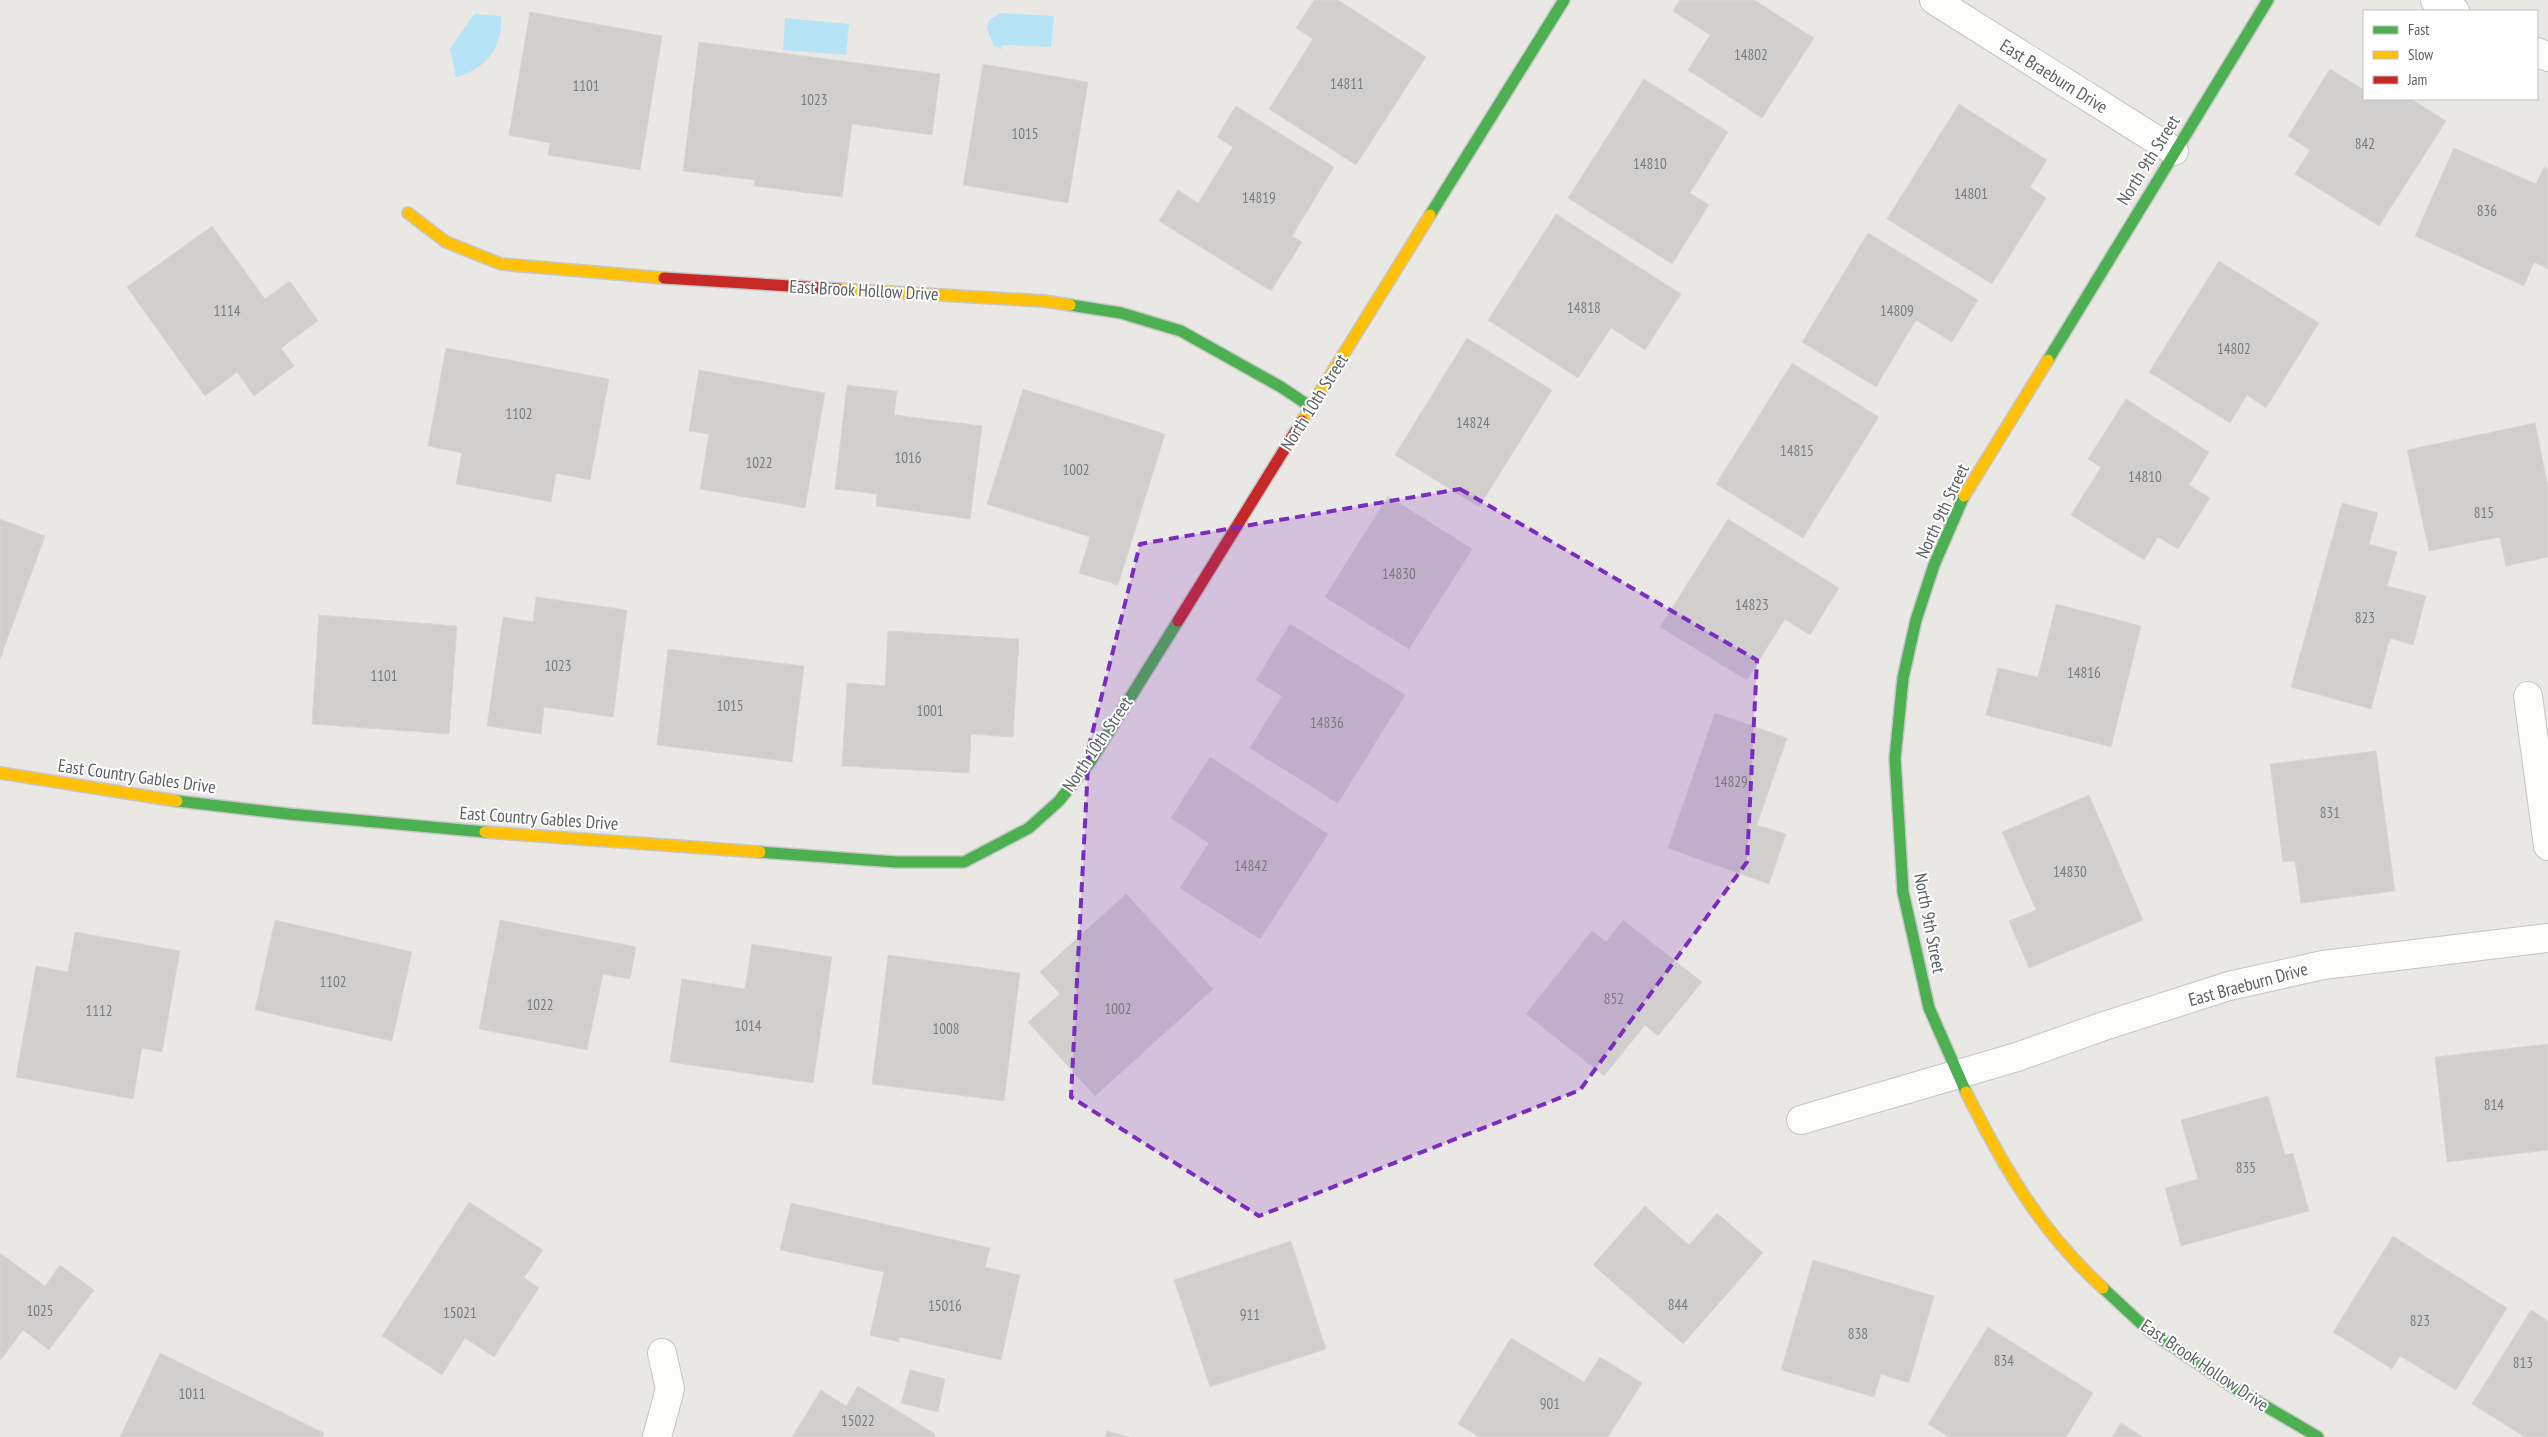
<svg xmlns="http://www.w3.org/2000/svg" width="2548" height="1437" viewBox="0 0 2548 1437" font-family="'PT Sans Narrow',sans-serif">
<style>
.water{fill:#b7e3f6}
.building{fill:#d1cfce;stroke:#d9d7d4}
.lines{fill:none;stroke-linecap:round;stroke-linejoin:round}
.street-casing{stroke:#c5c5c6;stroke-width:30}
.fast-casing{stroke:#c6c7c7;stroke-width:14}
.slow-casing{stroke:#c6c7c7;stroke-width:14}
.jam-casing{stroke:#c6c7c7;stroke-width:14}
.street{stroke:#fcfcfb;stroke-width:28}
.fast{stroke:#4caf50;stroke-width:11}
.slow{stroke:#ffc107;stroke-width:11}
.jam{stroke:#c62828;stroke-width:11}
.marked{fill:#7b2cbf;fill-opacity:0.2;stroke:#7b2cbf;stroke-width:4;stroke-dasharray:10 6;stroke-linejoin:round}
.labels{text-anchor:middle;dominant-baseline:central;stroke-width:4;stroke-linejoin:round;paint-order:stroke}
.number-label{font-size:15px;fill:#797c7f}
.street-label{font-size:18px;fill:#5a5f63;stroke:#fff}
</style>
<rect width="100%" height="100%" fill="#eae8e5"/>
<path class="water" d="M1001,13L1054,16L1051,47L1003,45L1002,49L994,46L987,29L989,20Z
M474,14L501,16C503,48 486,69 456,77L450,49Z
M785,18L849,24L846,55L783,50Z"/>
<path class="building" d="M1314,0H1338L1426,57L1356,165L1269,109L1313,39L1296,28Z
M1680,0H1754L1814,38L1762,118L1688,70L1710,35L1673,11Z
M530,12L662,36L640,170L548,155L550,143L509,135Z
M699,42L940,74L932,135L852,124L842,197L754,186L755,180L683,171Z
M983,64L1088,82L1068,203L963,185Z
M2330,69L2364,90V99H2411L2446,121L2379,226L2295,174L2310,150L2288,136Z
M1644,79L1728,132L1690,193L1709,205L1672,264L1568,198Z
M1959,104L2047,160L2030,187L2046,198L1992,284L1887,219Z
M1236,106L1334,167L1292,236L1302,242L1271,291L1159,221L1178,190L1198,203L1233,147L1217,137Z
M2454,148L2536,184L2544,167L2548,169V269L2534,262L2524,286L2415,236Z
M1556,214L1681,294L1645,350L1611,328L1578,378L1488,320Z
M212,226L265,299L290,281L318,321L281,348L294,366L254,396L237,372L205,396L127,287Z
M1868,233L1978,300L1952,342L1916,320L1876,387L1802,342Z
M2219,261L2319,323L2266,408L2247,395L2230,423L2149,372Z
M1467,338L1552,390L1479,507L1395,455Z
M446,348L609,379L590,480L556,473L551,502L456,484L462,453L428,446Z
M1792,363L1879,417L1803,538L1716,484Z
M699,370L825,393L805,508L700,489L709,434L689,431Z
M847,385L897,391L894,415L982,426L970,519L876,506L877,494L835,489Z
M1023,389L1165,434L1118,585L1079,573L1090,537L987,504Z
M2126,399L2209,452L2189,485L2210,498L2178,549L2158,537L2144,560L2071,515L2101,467L2088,459Z
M2535,423L2548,487V557L2506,566L2500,537L2429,551L2407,450Z
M1388,496L1472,549L1409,649L1325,597Z
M2342,503L2378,513L2369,544L2397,552L2387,586L2426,596L2413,645L2390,638L2371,709L2291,687Z
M0,519L45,536L0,659Z
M1728,519L1839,588L1810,635L1785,619L1747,680L1660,627Z
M536,597L627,610L613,717L544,707L541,734L487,726L503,617L533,622Z
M2056,604L2141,626L2111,747L1986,715L1998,668L2038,677Z
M319,615L457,626L449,734L312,724Z
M1290,624L1405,695L1338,803L1250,748L1282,696L1256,680Z
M888,631L1019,639L1013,737L971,734L969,773L842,766L847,683L885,686Z
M668,649L804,666L792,762L657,745Z
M1715,713L1787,738L1757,825L1786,834L1769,884L1668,848Z
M2376,751L2395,891L2301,903L2295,861L2283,862L2270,764Z
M1210,757L1328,834L1260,939L1180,888L1209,843L1171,818Z
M2089,795L2143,920L2029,968L2009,921L2036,910L2002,832Z
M1126,894L1213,989L1095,1096L1028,1022L1060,994L1040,972Z
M275,920L412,952L392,1041L255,1010Z
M500,920L636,947L630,979L603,974L587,1050L479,1029Z
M1623,920L1702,982L1658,1036L1645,1025L1604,1076L1526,1014L1592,931L1606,942Z
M75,932L180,951L162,1052L142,1048L133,1099L16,1077L36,966L68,972Z
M752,944L832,957L813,1083L670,1062L682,979L745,989Z
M888,955L1020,973L1004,1101L872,1084Z
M2548,1044V1150L2447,1162L2435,1057Z
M2268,1096L2285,1155L2293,1153L2309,1211L2181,1246L2165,1188L2198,1179L2181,1120Z
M469,1202L543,1250L524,1278L539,1288L494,1357L465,1338L442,1375L382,1336Z
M791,1203L990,1248L985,1267L1020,1275L1001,1360L899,1337V1342L870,1335L884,1272L780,1250Z
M1645,1206L1689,1245L1717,1213L1763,1253L1683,1344L1593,1265Z
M2393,1236L2507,1308L2456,1390L2400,1356L2392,1369L2333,1332Z
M1291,1241L1326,1349L1210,1387L1174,1280Z
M0,1253L45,1286L60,1265L94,1290L49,1350L23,1330L0,1361Z
M1813,1260L1934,1296L1909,1383L1881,1374L1874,1397L1781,1370Z
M2531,1310L2548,1321V1437H2525L2472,1404Z
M1988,1327L2093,1393L2066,1437H1949L1928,1424Z
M1511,1338L1584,1382L1600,1357L1642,1383L1608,1437H1479L1458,1424Z
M160,1353L324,1433L322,1437H120Z
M910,1370L945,1379L938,1412L901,1403Z
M858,1386L935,1434L934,1437H792L821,1390L846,1406Z
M2121,1423L2143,1437H2112Z
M1107,1431L1129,1437H1105Z"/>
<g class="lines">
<g class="street-casing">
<path id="street" d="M1934,0L2174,151
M2435,0L2455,11
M2537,52L2548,57
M2528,696L2548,846
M1801,1120L2017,1057L2104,1026L2229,986L2323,965L2548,938
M657,1437L670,1389L662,1353"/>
</g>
<g class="fast-casing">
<path id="fast" d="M1430,215L1564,0
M1070,305L1121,313L1181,331L1281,387L1311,407
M2048,360L2268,0
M1964,496L1934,565L1916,620L1903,678L1895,758L1903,892L1929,1008L1966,1092
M177,801L289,814L485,832
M760,852L896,862H964L1029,828L1059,801L1090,762L1178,621
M2103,1288L2148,1330L2233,1387L2318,1437"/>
</g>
<g class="slow-casing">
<path id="slow" d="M408,213L446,242L501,264L664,278
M838,289L1044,301L1070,305
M1302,421L1430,215
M1964,496L2048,360
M0,773L177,801
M485,832L760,852
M1966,1092C2003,1166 2040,1231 2103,1288"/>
</g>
<g class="jam-casing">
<path id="jam" d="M664,278L838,289
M1178,621L1302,421"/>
</g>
<use href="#street" class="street"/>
<use href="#fast" class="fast"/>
<use href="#slow" class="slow"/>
<use href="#jam" class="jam"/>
</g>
<path class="marked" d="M1460,489L1757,660L1747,862L1580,1090L1259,1216L1071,1097L1089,746L1140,544Z"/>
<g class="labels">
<g class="number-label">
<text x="1751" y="54">14802</text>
<text x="1347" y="83">14811</text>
<text x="586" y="85">1101</text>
<text x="814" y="99">1023</text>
<text x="1025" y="133">1015</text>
<text x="2365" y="143">842</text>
<text x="1650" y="163">14810</text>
<text x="1971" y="193">14801</text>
<text x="1259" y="197">14819</text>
<text x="2487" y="210">836</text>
<text x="1584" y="307">14818</text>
<text x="227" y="310">1114</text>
<text x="1897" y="310">14809</text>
<text x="2234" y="348">14802</text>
<text x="519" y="413">1102</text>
<text x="1473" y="422">14824</text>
<text x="1797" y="450">14815</text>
<text x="908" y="457">1016</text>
<text x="759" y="462">1022</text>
<text x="1076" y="469">1002</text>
<text x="2145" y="476">14810</text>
<text x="2484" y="512">815</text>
<text x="1399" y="573">14830</text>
<text x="1752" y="604">14823</text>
<text x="2365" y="617">823</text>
<text x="558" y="665">1023</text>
<text x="2084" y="672">14816</text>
<text x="384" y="675">1101</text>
<text x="730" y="705">1015</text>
<text x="930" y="710">1001</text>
<text x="1327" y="722">14836</text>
<text x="1731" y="781">14829</text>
<text x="2330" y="812">831</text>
<text x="1251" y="865">14842</text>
<text x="2070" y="871">14830</text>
<text x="333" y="981">1102</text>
<text x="1614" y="998">852</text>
<text x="540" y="1004">1022</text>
<text x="1118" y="1008">1002</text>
<text x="99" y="1010">1112</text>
<text x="748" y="1025">1014</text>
<text x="946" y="1028">1008</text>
<text x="2494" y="1104">814</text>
<text x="2246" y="1167">835</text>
<text x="1678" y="1304">844</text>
<text x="945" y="1305">15016</text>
<text x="40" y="1310">1025</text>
<text x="460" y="1312">15021</text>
<text x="1250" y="1314">911</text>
<text x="2420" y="1320">823</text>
<text x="1858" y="1333">838</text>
<text x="2004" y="1360">834</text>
<text x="2523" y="1362">813</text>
<text x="192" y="1393">1011</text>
<text x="1550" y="1403">901</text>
<text x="858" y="1420">15022</text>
</g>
<g class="street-label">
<text transform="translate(2054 76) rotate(32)">East Braeburn Drive</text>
<text transform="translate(2148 160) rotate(-58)">North 9th Street</text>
<text transform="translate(864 290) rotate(3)">East Brook Hollow Drive</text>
<text transform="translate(1314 402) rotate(-58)">North 10th Street</text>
<text transform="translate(1942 511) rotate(-65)">North 9th Street</text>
<text transform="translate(1097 744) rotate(-56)">North 10th Street</text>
<text transform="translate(137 776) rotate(8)">East Country Gables Drive</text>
<text transform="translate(539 818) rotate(4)">East Country Gables Drive</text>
<text transform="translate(1930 923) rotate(79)">North 9th Street</text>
<text transform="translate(2248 984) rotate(-15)">East Braeburn Drive</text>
<text transform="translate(2205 1365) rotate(34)">East Brook Hollow Drive</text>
</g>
</g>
<rect x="2363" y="10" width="175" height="90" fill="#ffffff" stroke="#bdbfc1"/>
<rect x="2373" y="26" width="25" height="8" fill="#4caf50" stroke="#bdbfc1"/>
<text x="2408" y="35" font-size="15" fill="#5a5f63">Fast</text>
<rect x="2373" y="51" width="25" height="8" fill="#ffc107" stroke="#bdbfc1"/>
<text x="2408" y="60" font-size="15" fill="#5a5f63">Slow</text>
<rect x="2373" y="76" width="25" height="8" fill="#c62828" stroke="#bdbfc1"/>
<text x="2408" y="85" font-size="15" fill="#5a5f63">Jam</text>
</svg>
